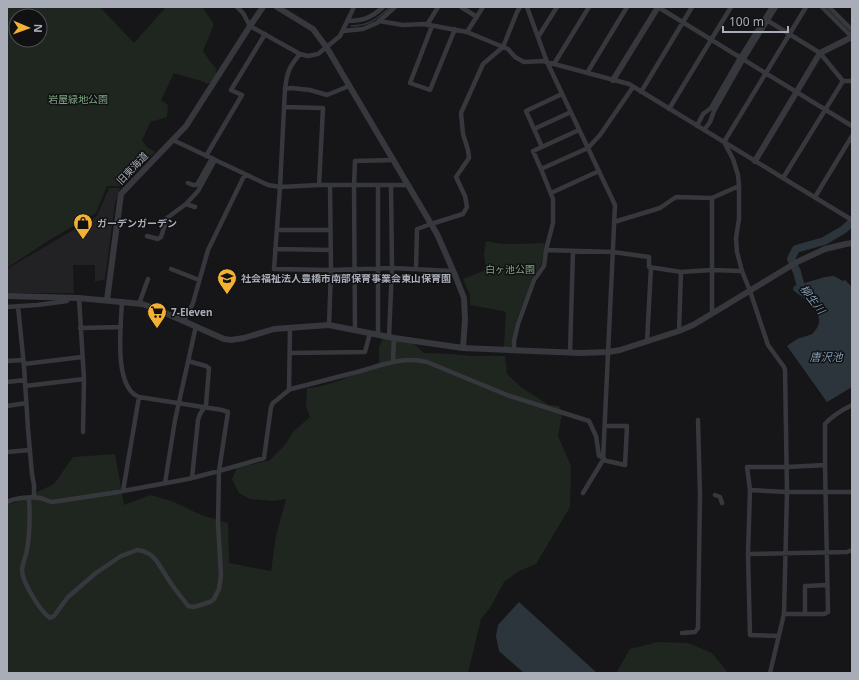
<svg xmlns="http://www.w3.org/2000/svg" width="859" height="680" viewBox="0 0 859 680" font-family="'Noto Sans','Noto Sans JP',sans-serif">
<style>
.built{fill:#222225}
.green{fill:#1e261f;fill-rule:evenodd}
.water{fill:#2c353c}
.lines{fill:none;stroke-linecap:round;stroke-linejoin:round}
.stream{stroke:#2c353c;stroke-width:1.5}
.river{stroke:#2c353c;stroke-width:8}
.minor{stroke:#37383d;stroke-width:4.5}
.tertiary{stroke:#37383d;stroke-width:6}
.labels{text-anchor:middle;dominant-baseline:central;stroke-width:3;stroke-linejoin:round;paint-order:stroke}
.park-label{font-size:10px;fill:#7fa381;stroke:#111113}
.street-label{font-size:10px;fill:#a8adb8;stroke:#111113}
.poi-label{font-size:10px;font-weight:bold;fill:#a8adb8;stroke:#111113;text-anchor:start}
.water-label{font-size:11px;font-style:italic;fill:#7f9bb3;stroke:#111113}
</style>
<rect width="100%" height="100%" fill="#161618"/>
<path class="built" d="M109,188H120L115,203L105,279L95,282V265H73L74,293H7V269L97,216Z"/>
<path class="green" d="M7,7H100L134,43L166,7H202L214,24L203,51L211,63L217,69L215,71L217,73L210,83H208L207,84L201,81L174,73L161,100L168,105L167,117L154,121H151L142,140L147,147L155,152L119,186H107L96,213L51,239L7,268ZM16,16H40V40H16Z
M486,241C506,246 525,243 545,243L541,265L532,279L517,319L514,330L511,348L504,347L506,313L503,311L470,305V295L463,279L486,270L484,254Z
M383,338L412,342L424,353L452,354L472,356H505L507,374L522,388L549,405L559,406L562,413L558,436L571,466L570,507L536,564L519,571L504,582L490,608L481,619L468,673H7V504L14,503L54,484L73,457L115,454L124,505L151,495L174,502L201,515L228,523L229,563L271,571L276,536L286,499L272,501L250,499L239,493L232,479L237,468L270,460L284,446L294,431L310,417L306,406L307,388C329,388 358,372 379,363V347Z
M658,642L688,643L712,653L726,670L727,673H616L630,649Z"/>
<path class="water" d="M834,276L843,281L845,280L852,287V387L827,402L787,346C790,344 794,341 797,339C802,337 808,336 812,334C815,331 818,327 819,323C821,308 803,298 793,290L794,286L825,277Z
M519,602L597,673H524L499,651L496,636L498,625Z"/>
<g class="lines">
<path class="stream" d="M351,26C369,26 377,19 390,7"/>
<path class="river" d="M806,293L801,287L797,272L791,259L796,249L824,241L843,230L852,222"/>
<path class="minor" d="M237,7L243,13L250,26L300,54L308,56L318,54L340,36L354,7
M461,7L477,17
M527,7L547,62L615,205L603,460L583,493
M658,7L852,126
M822,7L852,37
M829,7L852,30
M765,19L820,53L843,81
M347,21C363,21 371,18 383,7
M379,21L403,25L424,24L467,32L508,49L515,57L524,62L543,61L629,84L783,178L852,220
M427,25L438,7
M432,26L410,83L430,90L455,29
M343,31L363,29L377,23L395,7
M467,32L483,7
M538,37L557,7
M554,64L589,7
M587,73L627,7
M349,86L327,95L310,90L291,88L285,89L280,187L274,269L331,270L392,268L453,271
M285,89C287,72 289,67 300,54
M641,92L692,7
M284,107L323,108L319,185
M669,109L731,7
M697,126L703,114L711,108L740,58L772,7
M534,129L571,112
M704,130L710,122L714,111L743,60L776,7
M173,140L268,185L280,187L319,185H408
M542,147L526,111L562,94
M206,156L242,95L231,90L265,34
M541,169L588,148L600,135L633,87
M783,178L843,81H852
M188,183L193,185H196L198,183L212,158
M551,193L599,171
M815,197L852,136
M186,204L195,207
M614,222L660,208L676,197L712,198L739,186
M277,230H330
M147,236L158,239L161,237L167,218L186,204L198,191L215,160
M275,249L331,250
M546,250L613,252L649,257V267L681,272L712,270L742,271
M171,269L199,280
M416,269L417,229L431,224L463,214L467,207L465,196L456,177L469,158L468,150L463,134L461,113L483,64L503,47L517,12L520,7
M79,298L84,379L83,432
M139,304L148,279
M18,306L24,366L28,429L32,474L34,485V498
M7,307L37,305L67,301L69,297
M712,313V198
M184,321L193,303L208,250L245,174
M329,325L331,270L330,185
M80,328L121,327
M355,330L354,185L355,161L393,160
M679,331L681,272
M378,334V185
M389,337L392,268L391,185
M647,342L651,267
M514,350V341L518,324L534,280L544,266L546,250L553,223V199L541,169L533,151L579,130
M290,353L365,352L370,333
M570,353L573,251
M7,361L23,360
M188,361L206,366L209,368L206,405L200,414L198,420L192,478
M393,361L394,338
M24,364L82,357
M7,382L25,380
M25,386L84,379
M289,390L290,328
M7,406L26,403
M7,452L30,450
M603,460L625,465L627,426H605
M165,483L175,420L196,326
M750,490L787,492H852
M123,491L139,397
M715,495L720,497L722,503
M29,498C30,515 30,533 27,550C26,557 22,563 22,571C23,583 40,611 50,618L54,616L68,597L96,573L121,556L137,550L143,551L151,555L156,560L172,585L188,606L194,607L210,602L214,599L219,589L221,575L218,523L219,471L228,412L222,410L139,397C113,387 121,325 122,302
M7,502C15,498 31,496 40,498C44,499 48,501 52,502L112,493L188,479L219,471L264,458L271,407L273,403L289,390L291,389C310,384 329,379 349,374C377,368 398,355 427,362L507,395L589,421L596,436L599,456L604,458
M748,554L847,552L852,550
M784,614H824L828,612L825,465V424C832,416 842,410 852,405
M805,614V586L827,585
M682,633L695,632L698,628L700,495L698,420
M779,636L750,635L748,554L750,490L747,467H787L825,465
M770,673L784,614L787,492L785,370L784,367L768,345L750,291L742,271L737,252L736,238L739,219V186L738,175L733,159L724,142L806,7"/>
<path class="tertiary" d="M277,7L313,29L327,48L437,234L455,275L464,298L465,320L463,348
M613,80L658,7
M755,161L820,53L852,37
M7,296L79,298L142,304L154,308L224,339L231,340L244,338L274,329L329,325L394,338L463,348L581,353L608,352L620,350L679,331L693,325L728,304L797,262L825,249L846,244L852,243
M107,300L121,194L186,126L250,26L263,7"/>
</g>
<defs>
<g id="shop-pin" transform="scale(1)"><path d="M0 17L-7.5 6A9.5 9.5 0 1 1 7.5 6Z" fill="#f2b134" stroke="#111113"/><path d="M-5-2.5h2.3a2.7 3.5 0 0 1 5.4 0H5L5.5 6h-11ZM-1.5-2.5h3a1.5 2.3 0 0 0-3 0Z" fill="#111"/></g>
<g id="school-pin" transform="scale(1)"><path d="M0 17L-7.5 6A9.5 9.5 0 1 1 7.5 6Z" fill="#f2b134" stroke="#111113"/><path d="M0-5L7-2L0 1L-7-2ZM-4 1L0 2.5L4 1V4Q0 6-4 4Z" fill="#111"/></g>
<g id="supermarket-pin" transform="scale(1)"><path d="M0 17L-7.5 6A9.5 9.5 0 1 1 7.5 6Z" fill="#f2b134" stroke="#111113"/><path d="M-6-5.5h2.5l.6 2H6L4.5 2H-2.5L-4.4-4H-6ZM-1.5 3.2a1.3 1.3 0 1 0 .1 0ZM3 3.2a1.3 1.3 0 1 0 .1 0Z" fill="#111"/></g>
</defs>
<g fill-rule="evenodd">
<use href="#shop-pin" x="83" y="223"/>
<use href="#school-pin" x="227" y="278"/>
<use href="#supermarket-pin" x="157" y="312"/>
</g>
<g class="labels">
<g class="park-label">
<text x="78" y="99">岩屋緑地公園</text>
<text x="510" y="269">白ヶ池公園</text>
</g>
<g class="street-label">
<text transform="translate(132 168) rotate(-46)">旧東海道</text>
</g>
<g class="poi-label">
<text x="97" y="223">ガーデンガーデン</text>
<text x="241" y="278">社会福祉法人豊橋市南部保育事業会東山保育園</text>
<text x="171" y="312">7-Eleven</text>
</g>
<g class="water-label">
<text transform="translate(813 299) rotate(53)">柳生川</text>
<text x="826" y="356">唐沢池</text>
</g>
</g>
<rect width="859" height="680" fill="none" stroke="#a8adb8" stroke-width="16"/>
<g transform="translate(28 28) rotate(92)"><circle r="19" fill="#111113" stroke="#4d4f55"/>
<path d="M0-3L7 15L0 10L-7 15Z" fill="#f2b134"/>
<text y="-6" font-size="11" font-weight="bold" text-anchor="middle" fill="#a8adb8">N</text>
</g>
<path d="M723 26v6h65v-6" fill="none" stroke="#a8adb8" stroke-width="2"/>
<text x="729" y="26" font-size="12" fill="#a8adb8" stroke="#111113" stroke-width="3" paint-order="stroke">100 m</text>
</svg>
